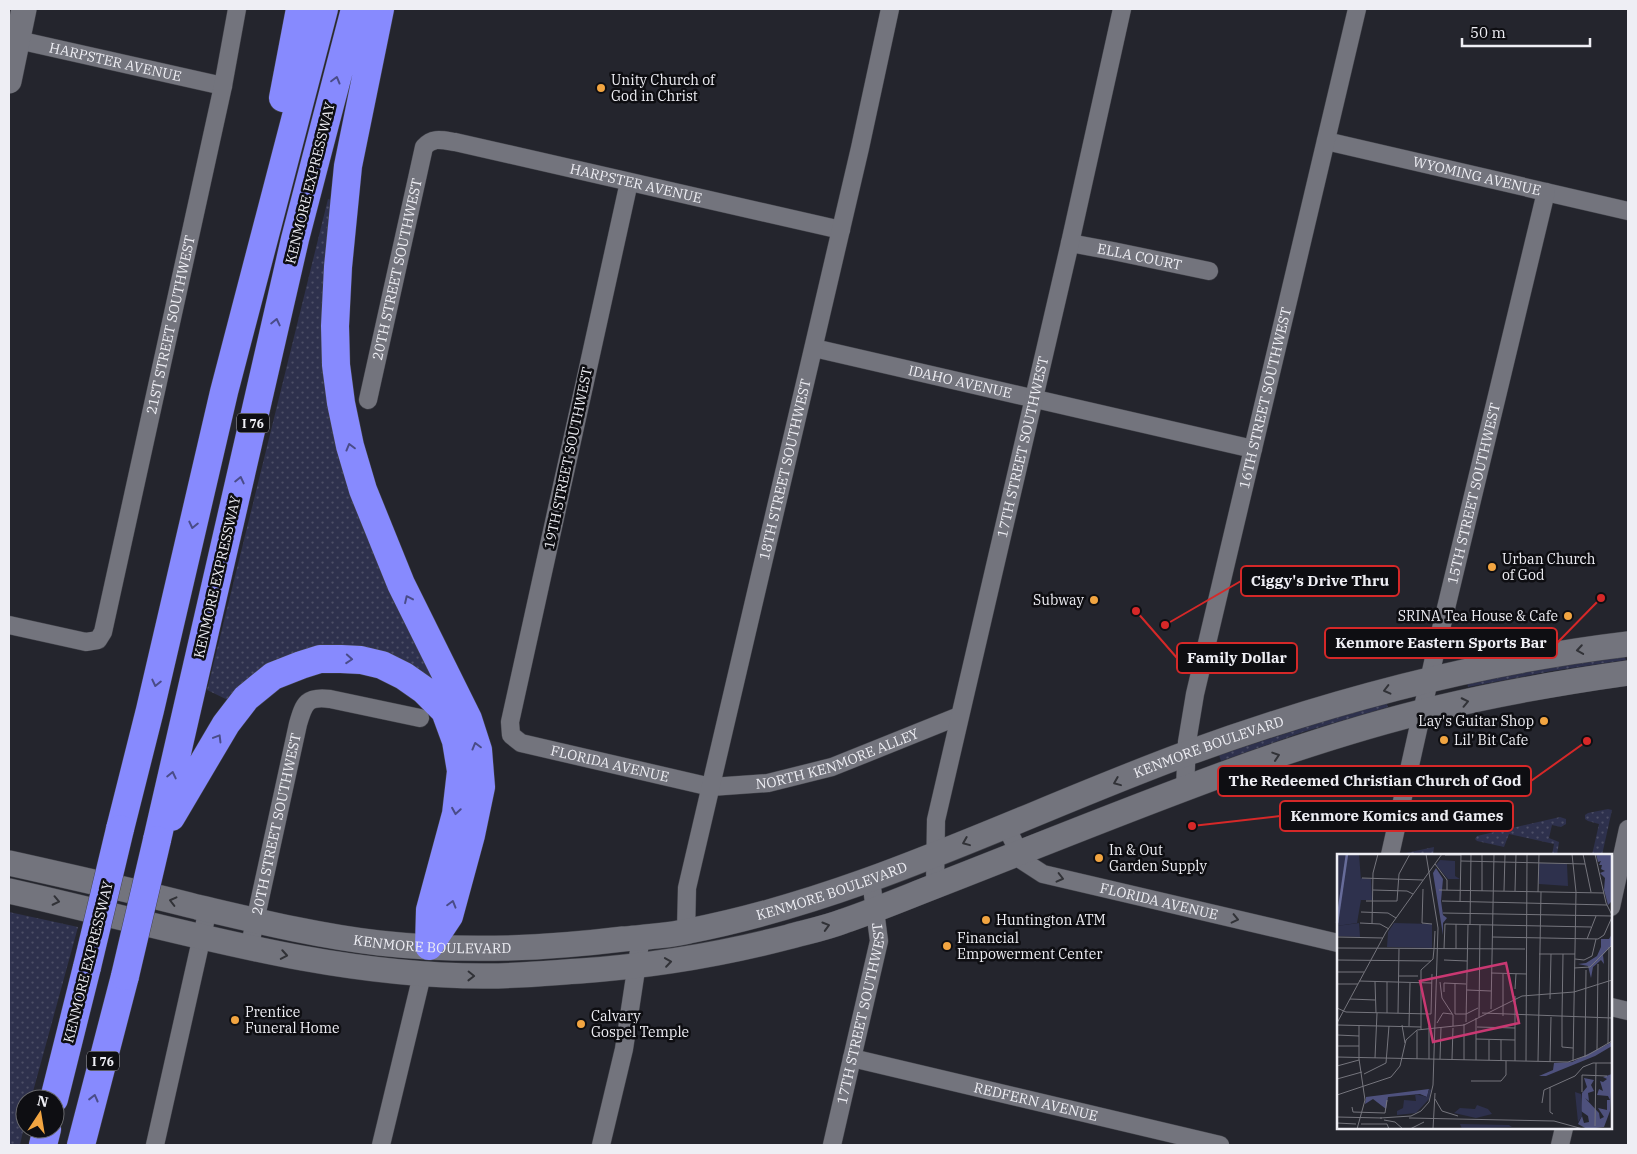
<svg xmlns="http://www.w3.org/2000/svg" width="1637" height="1154" viewBox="0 0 1637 1154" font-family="'IBM Plex Serif',serif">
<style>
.grass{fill:url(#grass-dots)}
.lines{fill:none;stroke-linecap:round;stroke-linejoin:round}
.street-casing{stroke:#43444b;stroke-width:19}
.secondary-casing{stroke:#43444b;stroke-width:26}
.highway-casing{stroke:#43444b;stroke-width:29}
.street{stroke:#73747d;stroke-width:18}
.secondary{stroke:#73747d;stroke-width:25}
.highway{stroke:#878afe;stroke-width:28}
.highway-bridge-casing{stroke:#43444b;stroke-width:29;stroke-linecap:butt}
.highway-bridge{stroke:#878afe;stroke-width:28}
.oneway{stroke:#4a4c88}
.oneway2{stroke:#313237}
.poi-dot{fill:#f2a541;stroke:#0e0e12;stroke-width:2}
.labels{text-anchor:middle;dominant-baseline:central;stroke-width:5;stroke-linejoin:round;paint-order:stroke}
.shield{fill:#0e0e12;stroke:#ababb0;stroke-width:1}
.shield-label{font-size:12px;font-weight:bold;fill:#eeeef4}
.street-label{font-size:14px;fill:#eeeef4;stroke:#0e0e12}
.poi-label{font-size:14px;fill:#eeeef4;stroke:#0e0e12;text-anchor:start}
.inset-river{fill:none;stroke:#676c9a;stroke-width:2.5}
.inset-road{fill:none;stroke:#75757d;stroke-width:1}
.view{fill:#c93872;fill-opacity:0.15;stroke:#c93872;stroke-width:2.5}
.inset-edge{fill:none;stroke:#eeeef4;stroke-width:2.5}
.leader{fill:none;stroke:#d62828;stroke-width:2}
.callout-dot{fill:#d62828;stroke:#0e0e12;stroke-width:2}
.callout{fill:#0e0e12;stroke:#d62828;stroke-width:2}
.callout-label{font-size:15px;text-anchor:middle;font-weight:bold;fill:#eeeef4}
</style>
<defs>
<pattern id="grass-dots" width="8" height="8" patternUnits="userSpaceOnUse" patternTransform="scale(1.25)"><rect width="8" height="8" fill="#2e314d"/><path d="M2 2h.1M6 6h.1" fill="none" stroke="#4d4f67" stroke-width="1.8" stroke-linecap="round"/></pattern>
</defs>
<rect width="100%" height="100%" fill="#24252d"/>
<path class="grass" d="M328,199L335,201L326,374L442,684L365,649L319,645L271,661L230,701L207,690Z
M1624,655L1626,660L1552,671L1468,687L1467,682Z
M1386,701L1388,707L1303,732L1221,761L1219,755Z
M1608,809L1612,810L1602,855H1592L1599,824L1588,821L1585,819V815L1588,813Z
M1560,817L1566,819V824L1561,827L1552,825L1549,838L1559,842L1557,855H1552L1554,844L1509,834L1504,847L1477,841L1475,839L1477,836Z
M1434,847L1433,855H1405L1406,853Z
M9,912L78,927L31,1099H25V1122L20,1145H9Z"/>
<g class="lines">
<g class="street-casing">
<g id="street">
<path id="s1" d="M9,38L223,86"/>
<path id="s2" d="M1326,141L1628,211"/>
<path id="s3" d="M629,182L510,722L511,735L521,743L711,787L768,783L832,767L959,716"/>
<path id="s4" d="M1070,243L1113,251L1209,271"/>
<path id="s5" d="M814,348L1253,449"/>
<path id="s6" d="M368,400L424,147C433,137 442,140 455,142L841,230"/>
<path id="s7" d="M9,625L86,642L98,640L103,632L223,86L237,9"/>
<path id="s8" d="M1185,789L1187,742L1195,694L1357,9"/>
<path id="s9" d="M1006,826L1023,861L1043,874L1338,943"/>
<path id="s10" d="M1390,855L1434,658L1546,192"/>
<path id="s11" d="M935,886L936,820L1070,243L1122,9"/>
<path d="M1611,907L1628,829"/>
<path id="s12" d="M686,932L687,888L860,148L890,9"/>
<path id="s13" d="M249,949L298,724C304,703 307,696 330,699L420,718"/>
<path d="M1611,1007L1628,1011"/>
<path id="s14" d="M852,1058L1220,1145"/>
<path d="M155,1145L208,909"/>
<path d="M381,1145L422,975"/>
<path d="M601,1145L624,1049L641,937"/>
<path id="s15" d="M832,1145L879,941L871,880"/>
<path d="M1560,1145L1564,1128"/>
</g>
</g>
<g class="secondary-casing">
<g id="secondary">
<path d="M9,81L24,9"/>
<path id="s16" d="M9,863C72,877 135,891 197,907C257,921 318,936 379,943C459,952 542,949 623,939C645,937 668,936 689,931C864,897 1022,814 1188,753C1331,701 1477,662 1628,644"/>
<path d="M9,891C167,926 324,977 488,976C519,976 550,973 580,971C651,966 719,955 788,937C806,932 826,928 844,921C876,910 907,897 938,885C1046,843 1152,799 1260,761C1318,741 1378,722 1438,708C1501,693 1564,682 1628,673"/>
</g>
</g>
<g class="highway-casing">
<path id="highway" d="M380,9L348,166L338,267L335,326L336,365L341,403L350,446L363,490L401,584L468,719L478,750L481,787L471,835L449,916L429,946
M283,98L300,9
M171,817L226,724L246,698L273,676L301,665L320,659H341L361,660L382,665L404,676L424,690L445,711L456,741L461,771L456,814L430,910L429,946
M120,829L150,710L224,392L324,9
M157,840L295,239L355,9
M54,1099L87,967
M43,1145L47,1129
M81,1145L125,976"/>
</g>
<use href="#street" class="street"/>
<use href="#secondary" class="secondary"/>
<use href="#highway" class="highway"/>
<g class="highway-bridge-casing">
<path id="highway-bridge" d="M87,967L120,829
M125,976L157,840"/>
</g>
<use href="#highway-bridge" class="highway-bridge"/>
</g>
<defs><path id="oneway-chevron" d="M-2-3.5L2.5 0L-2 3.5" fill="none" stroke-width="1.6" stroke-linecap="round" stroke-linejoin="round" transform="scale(1.25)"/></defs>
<g class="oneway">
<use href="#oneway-chevron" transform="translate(336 80) rotate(-75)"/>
<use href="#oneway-chevron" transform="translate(276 322) rotate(-77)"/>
<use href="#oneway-chevron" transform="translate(350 447) rotate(-105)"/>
<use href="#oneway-chevron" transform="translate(240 480) rotate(-77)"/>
<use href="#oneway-chevron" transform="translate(193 525) rotate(103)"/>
<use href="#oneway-chevron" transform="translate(408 599) rotate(-115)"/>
<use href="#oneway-chevron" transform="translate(349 659) rotate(4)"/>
<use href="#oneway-chevron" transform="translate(156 683) rotate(103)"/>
<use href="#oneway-chevron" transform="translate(218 738) rotate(-59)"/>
<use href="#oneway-chevron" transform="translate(476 746) rotate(-105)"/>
<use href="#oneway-chevron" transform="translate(172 775) rotate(-77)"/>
<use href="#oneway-chevron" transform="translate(456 811) rotate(99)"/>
<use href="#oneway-chevron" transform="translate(452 904) rotate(-74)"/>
<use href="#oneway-chevron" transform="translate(94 1098) rotate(-76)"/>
</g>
<g class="oneway2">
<use href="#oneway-chevron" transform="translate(1580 650) rotate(171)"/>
<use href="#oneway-chevron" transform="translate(1387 690) rotate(166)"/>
<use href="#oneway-chevron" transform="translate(1465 702) rotate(-12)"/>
<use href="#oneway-chevron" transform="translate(1276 756) rotate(-18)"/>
<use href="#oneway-chevron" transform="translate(1117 782) rotate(158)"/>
<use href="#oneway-chevron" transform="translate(966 842) rotate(158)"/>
<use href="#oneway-chevron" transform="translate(1060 878) rotate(14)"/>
<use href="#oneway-chevron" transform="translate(56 901) rotate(12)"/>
<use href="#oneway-chevron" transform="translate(173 901) rotate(-166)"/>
<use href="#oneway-chevron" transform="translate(1235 919) rotate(13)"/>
<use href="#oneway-chevron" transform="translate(826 926) rotate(-16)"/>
<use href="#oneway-chevron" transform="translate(284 955) rotate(10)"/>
<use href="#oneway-chevron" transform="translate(668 962) rotate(-8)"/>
<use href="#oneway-chevron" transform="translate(471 976) rotate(1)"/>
</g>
<g class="poi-dot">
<circle cx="601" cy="88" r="5"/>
<circle cx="1492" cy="567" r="5"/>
<circle cx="1094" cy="600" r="5"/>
<circle cx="1568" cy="616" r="5"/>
<circle cx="1544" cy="721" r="5"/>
<circle cx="1444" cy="740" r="5"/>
<circle cx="1099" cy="858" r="5"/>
<circle cx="986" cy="920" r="5"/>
<circle cx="947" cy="946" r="5"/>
<circle cx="235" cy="1020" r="5"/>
<circle cx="581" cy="1024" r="5"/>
</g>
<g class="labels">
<g class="shield">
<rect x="237" y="413.5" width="32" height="19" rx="4"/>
<rect x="87" y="1051.5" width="32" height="19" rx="4"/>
</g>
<g class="shield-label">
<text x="253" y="423">I 76</text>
<text x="103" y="1061">I 76</text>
</g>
<g class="street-label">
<text stroke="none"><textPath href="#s1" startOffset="109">HARPSTER AVENUE</textPath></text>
<text stroke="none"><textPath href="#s2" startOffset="155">WYOMING AVENUE</textPath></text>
<text transform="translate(310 183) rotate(-76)">KENMORE EXPRESSWAY</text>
<text stroke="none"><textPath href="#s6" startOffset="478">HARPSTER AVENUE</textPath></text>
<text stroke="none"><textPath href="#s4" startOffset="71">ELLA COURT</textPath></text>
<text stroke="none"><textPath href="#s6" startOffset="134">20TH STREET SOUTHWEST</textPath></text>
<text stroke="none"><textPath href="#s7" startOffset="415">21ST STREET SOUTHWEST</textPath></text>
<text stroke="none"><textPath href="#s5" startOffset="150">IDAHO AVENUE</textPath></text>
<text stroke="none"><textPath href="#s8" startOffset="400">16TH STREET SOUTHWEST</textPath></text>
<text stroke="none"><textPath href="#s11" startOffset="449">17TH STREET SOUTHWEST</textPath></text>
<text transform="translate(568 458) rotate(-78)">19TH STREET SOUTHWEST</text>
<text stroke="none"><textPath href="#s12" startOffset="474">18TH STREET SOUTHWEST</textPath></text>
<text stroke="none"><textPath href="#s10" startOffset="371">15TH STREET SOUTHWEST</textPath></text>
<text transform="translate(217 577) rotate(-77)">KENMORE EXPRESSWAY</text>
<text stroke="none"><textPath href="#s16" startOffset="1242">KENMORE BOULEVARD</textPath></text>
<text stroke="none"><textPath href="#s3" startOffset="904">NORTH KENMORE ALLEY</textPath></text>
<text stroke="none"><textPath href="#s3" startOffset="670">FLORIDA AVENUE</textPath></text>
<text stroke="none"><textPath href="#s13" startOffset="128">20TH STREET SOUTHWEST</textPath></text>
<text stroke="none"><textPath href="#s16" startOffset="838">KENMORE BOULEVARD</textPath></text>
<text stroke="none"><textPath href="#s9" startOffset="182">FLORIDA AVENUE</textPath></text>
<text stroke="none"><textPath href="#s16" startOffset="432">KENMORE BOULEVARD</textPath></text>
<text transform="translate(88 962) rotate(-76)">KENMORE EXPRESSWAY</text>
<text stroke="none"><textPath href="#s15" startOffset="135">17TH STREET SOUTHWEST</textPath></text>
<text stroke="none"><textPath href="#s14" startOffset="189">REDFERN AVENUE</textPath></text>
</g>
<g class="poi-label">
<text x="611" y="80">Unity Church of<tspan x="611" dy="16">God in Christ</tspan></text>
<text x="1502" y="559">Urban Church<tspan x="1502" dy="16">of God</tspan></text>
<text x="1084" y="600" text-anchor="end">Subway</text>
<text x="1558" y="616" text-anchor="end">SRINA Tea House &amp; Cafe</text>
<text x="1534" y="721" text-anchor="end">Lay's Guitar Shop</text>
<text x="1454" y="740">Lil' Bit Cafe</text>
<text x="1109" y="850">In &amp; Out<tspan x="1109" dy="16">Garden Supply</tspan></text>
<text x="996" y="920">Huntington ATM</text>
<text x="957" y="938">Financial<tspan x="957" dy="16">Empowerment Center</tspan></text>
<text x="245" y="1012">Prentice<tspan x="245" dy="16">Funeral Home</tspan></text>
<text x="591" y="1016">Calvary<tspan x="591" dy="16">Gospel Temple</tspan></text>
</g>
</g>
<g transform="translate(1337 854)">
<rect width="275" height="275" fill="#24252d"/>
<path d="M0,0H22L25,40L20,69L0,72Z" fill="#2e314d"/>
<path d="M259,0H275V54L274,48L271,51L267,36L268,24L263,19L268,17L264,15L265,11H262L264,7L261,8ZM99,14L106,25L104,47L106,61L110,64L106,69V81L96,19ZM275,80V91L266,101L267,110L264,106L256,113L254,124L251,112L241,110L249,109L260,102L264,93V85H272ZM275,188V192L258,202L209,222H202L216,216L217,209L235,208ZM275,220L273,257L267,273L250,275L241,270L245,262L247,269L252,268L251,262L244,257L245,239L250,233L247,224L257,226L254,231L257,237L251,239L252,247L248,244L262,259L263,265L267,263L261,254L270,256V246H273L271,242L260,241L262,235L266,237L263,227L266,228L270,225L266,223ZM92,235L90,243L83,240L51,243L49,255L36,245L28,250L29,243Z" fill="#4e517d"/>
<path d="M92,235L94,236L92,245L79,259L60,261V257L66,254L67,246L79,247L78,240L90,243ZM238,238L244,240L245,262L241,268ZM140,251L151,255L155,260L139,264L117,259L123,254L138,255ZM123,270L172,271L175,273L125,275Z" fill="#2e314d"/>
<path d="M103,6L118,7V22L123,25H111L99,11ZM202,9L230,10L231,32L202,30ZM24,24L34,25L35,46H24ZM22,69L23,83L0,82V72ZM57,69L95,70V94L50,93L51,78Z" fill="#2e314d"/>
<path class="inset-river" d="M0,69L10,0"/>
<path class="inset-road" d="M235,0L239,38L236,207M246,0L254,38M258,0L269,49L275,61M108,1H124M124,7L248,10M98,10L110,26V36M25,24L86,26M86,35L85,69L95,70M36,36L70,37L76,40M102,36L267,39M145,37V0M167,37L168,0M178,37L179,0M201,38L202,0M29,47H60L62,20L73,0M105,47L270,51M123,48L124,0M24,58L51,59L59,64M106,59L275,62M23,69L43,70L52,75M35,70L36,19L41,0M133,70L134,0M0,83L46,84M155,83L261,85L267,81L275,63M250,85L259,62M0,94L188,95M97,95L98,77M107,95L108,70L254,73M119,95V70M202,100H238M238,105L247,106L255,102L259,85M0,106L94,107M107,106L130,107M237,114L253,113L275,91M0,118H27M154,119L190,120M62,122H81M22,127L95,129M38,128L39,159M103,128L105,144L116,161V172M118,129V160H129L141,154M0,130H21M178,135L179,120M130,136L154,137M107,138V129L129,130M13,145L38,146M213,145L214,100M0,154L9,158L94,160L95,120M154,155L157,0M50,159V128M61,159L62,95M145,159L275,164M166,162V120M142,163L143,71M225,163L226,100M225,163V193L236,194M139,164V206M129,168L131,70M0,169L49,78L105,0M100,169L106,159L115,160M0,171L84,173M65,171L68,189M72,172L73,129M140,173L178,174M84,175V116L96,105L97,95M0,181L22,182M139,185L178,186M271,190L272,93M0,192H22M260,196L261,110M0,203L231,208L251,201L275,187M248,203L249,116M38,204L40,159M80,205V177M92,205V172M103,205L104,173M115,205L116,174M127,206V170M152,206V186M164,207V186M178,207V142M189,207L190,0M201,207L204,38M213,208L214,163M0,212L22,206M27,220L49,209L52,172M0,225L25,218M134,227H164L169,221V207M213,233V258L216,260M245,238V221L270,222M0,241L54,223L63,212L69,186L80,176L127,171L185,142L237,138L275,126M98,245L105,257L121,262M205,249L207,236L238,222L246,213L256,209H275M15,253L16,258L48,259L50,246M0,263L45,264M43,264L74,262L84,257L92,248L96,231L101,74L89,0M72,264L217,267L246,275M47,266L58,268L66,275M0,269L19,270M24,270H50L52,275M258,272L259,209M20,275L28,246L22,205V171M73,275L87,268M96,275L98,239"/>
<path class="view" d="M169,109L182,169L96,188L83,127Z"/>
<rect width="275" height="275" class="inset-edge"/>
</g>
<path class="leader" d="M1165 625L1241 581M1601 598L1557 643M1136 611L1177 658M1587 741L1531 781M1192 826L1280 816"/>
<g class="callout-dot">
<circle cx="1165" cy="625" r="5"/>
<circle cx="1601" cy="598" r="5"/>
<circle cx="1136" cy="611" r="5"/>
<circle cx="1587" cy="741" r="5"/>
<circle cx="1192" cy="826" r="5"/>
</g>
<g class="callout">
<rect x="1241" y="566" width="158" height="30" rx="5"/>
<rect x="1325" y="628" width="232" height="30" rx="5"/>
<rect x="1177" y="643" width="120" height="30" rx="5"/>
<rect x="1218" y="766" width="313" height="30" rx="5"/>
<rect x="1280" y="801" width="233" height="30" rx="5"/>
</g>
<g class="callout-label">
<text x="1320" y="586">Ciggy's Drive Thru</text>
<text x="1441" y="648">Kenmore Eastern Sports Bar</text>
<text x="1237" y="663">Family Dollar</text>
<text x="1375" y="786">The Redeemed Christian Church of God</text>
<text x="1397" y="821">Kenmore Komics and Games</text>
</g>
<rect width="1637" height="1154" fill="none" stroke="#eeeef4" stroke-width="20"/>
<g transform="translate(40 1114) rotate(12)"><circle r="24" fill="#0e0e12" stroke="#68686c"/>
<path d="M0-4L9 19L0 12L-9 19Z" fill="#f2a541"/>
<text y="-8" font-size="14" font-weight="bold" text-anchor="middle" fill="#eeeef4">N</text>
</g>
<path d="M1462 38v8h128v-8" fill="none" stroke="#eeeef4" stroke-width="2.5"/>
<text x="1470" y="38" font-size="15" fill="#eeeef4" stroke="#0e0e12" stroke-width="4" paint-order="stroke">50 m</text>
</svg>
